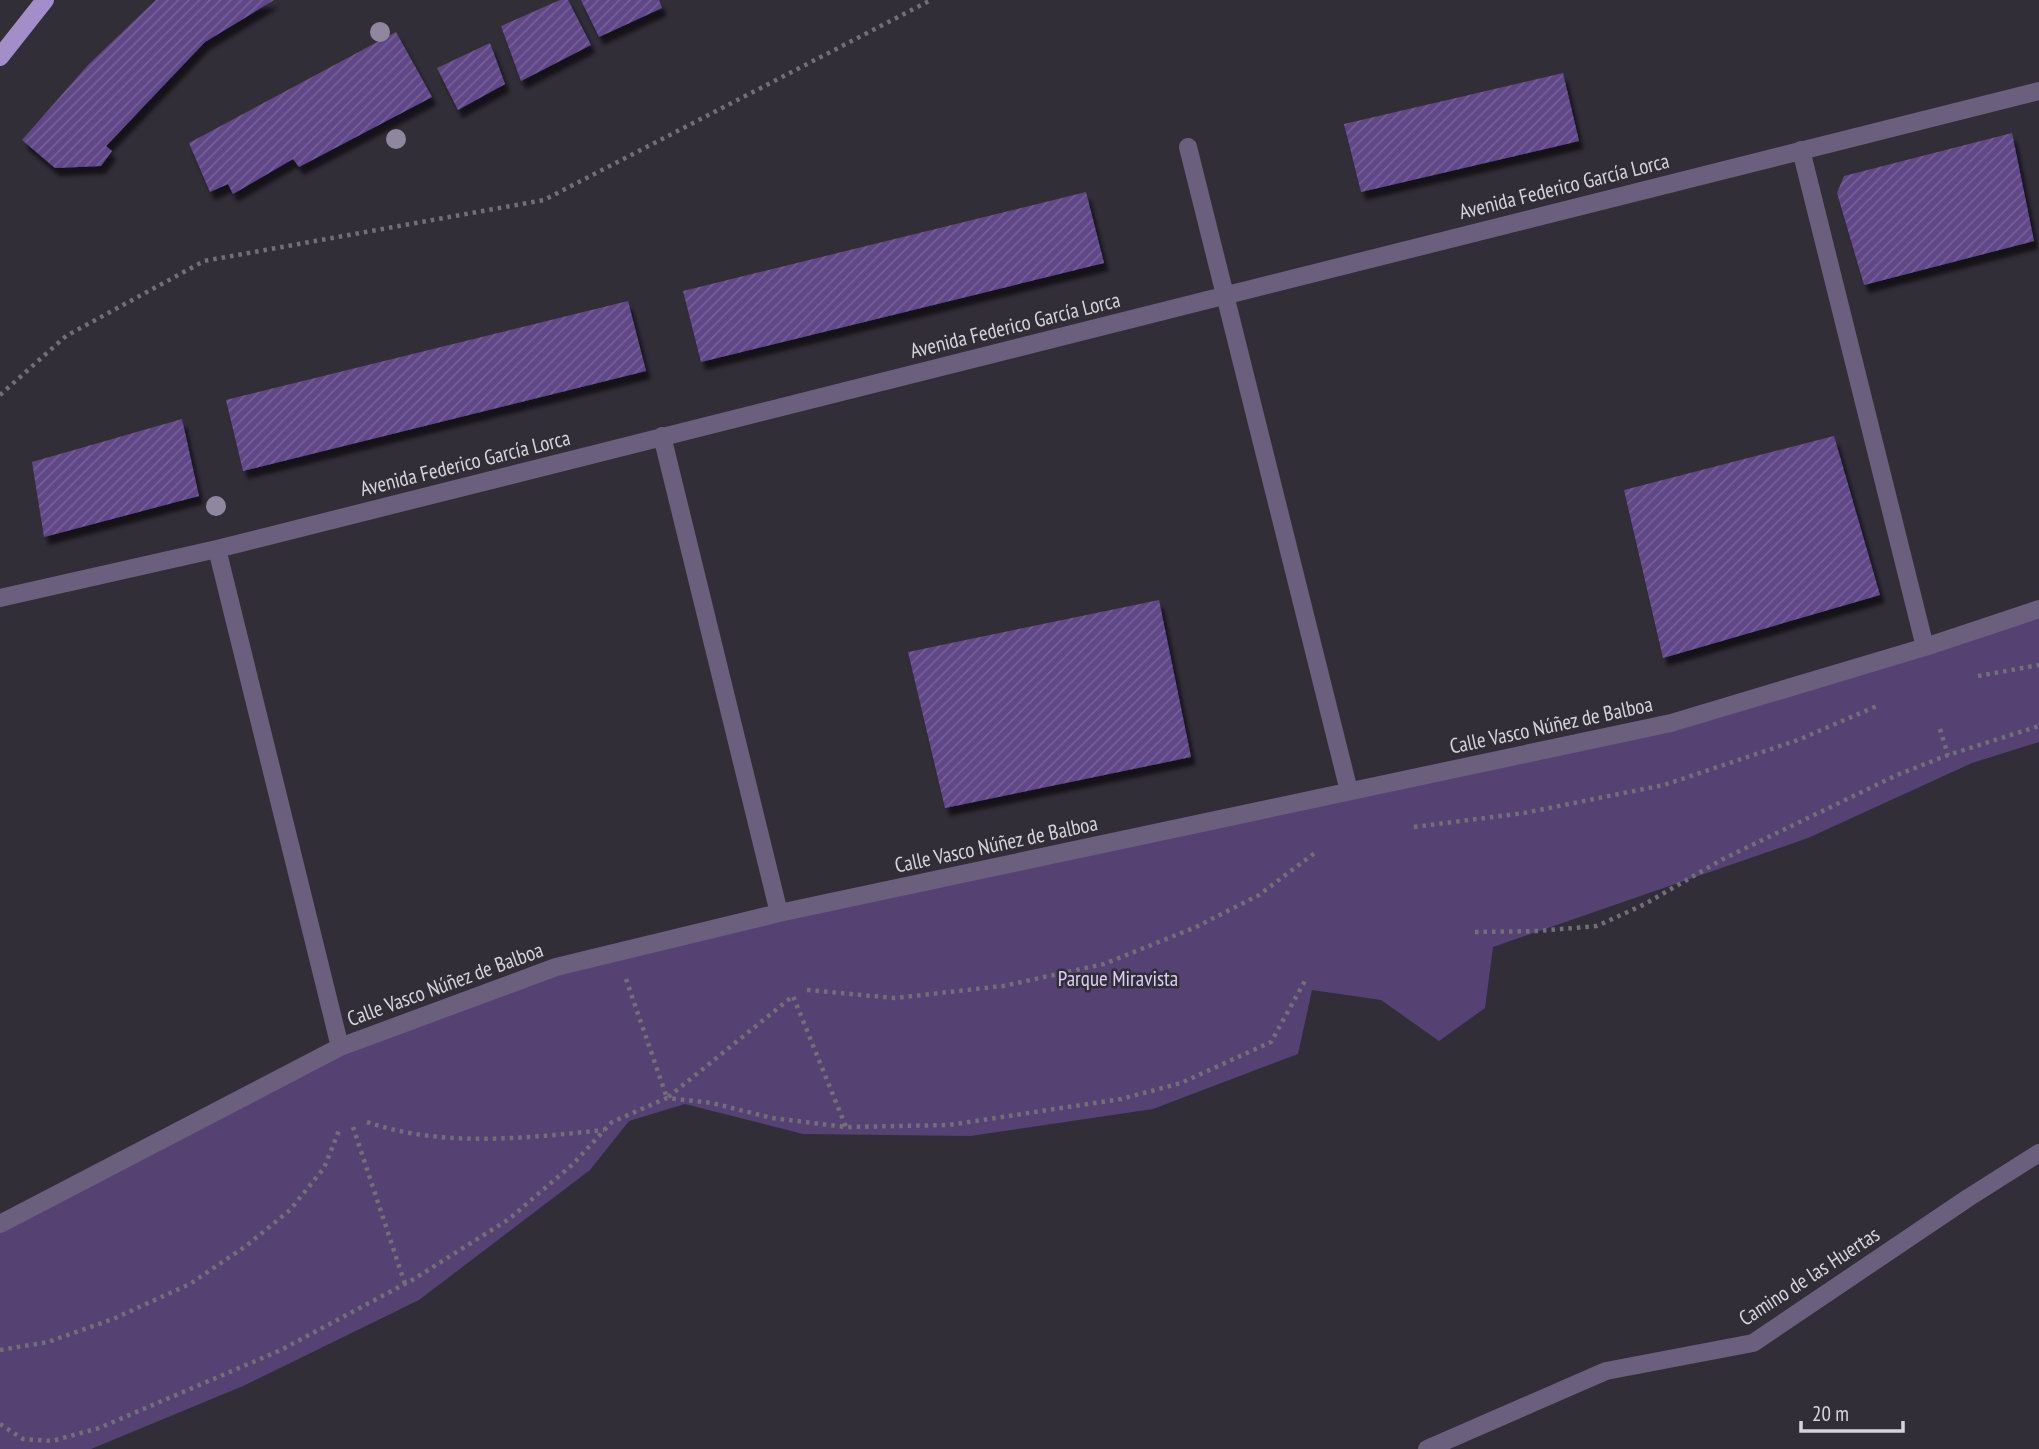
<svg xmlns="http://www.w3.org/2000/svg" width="2039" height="1449" viewBox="0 0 2039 1449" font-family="'PT Sans Narrow',sans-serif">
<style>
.park{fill:#554273}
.building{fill:url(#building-hatch);filter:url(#shadow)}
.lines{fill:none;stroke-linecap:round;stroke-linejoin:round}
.path{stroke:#726f78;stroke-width:4.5;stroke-dasharray:3.5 5;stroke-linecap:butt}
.service{stroke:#6a607d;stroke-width:18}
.minor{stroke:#6a607d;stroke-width:18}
.primary{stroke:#a48eca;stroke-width:18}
.tree{fill:#8f87a0}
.labels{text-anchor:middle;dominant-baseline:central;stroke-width:5;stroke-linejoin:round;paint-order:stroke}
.street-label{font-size:21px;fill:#d6d4da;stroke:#312e38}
.park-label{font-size:21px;fill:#dccff5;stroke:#312e38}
</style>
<defs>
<pattern id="building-hatch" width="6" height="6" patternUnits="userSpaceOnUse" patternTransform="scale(1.75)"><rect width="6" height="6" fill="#604687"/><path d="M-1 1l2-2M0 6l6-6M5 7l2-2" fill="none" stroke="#766097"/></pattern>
<filter id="shadow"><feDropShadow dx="4.5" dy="8" stdDeviation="2" flood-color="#0009"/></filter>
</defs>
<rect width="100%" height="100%" fill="#312e38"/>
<path class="park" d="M2039,609V742L1972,763L1808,838L1493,947L1485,1008L1439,1041L1381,1000L1312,990L1298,1054L1153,1109L970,1136L803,1134L685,1104L629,1121L590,1170L419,1300L243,1386L91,1449H0V1224L340,1047L556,967L1671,723Z"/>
<path class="building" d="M156,0H274L205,42L106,146L112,151L101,166L55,168L22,140L88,65Z
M560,0H568L591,45L521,81L501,26Z
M581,0H659L662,8L599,37Z
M396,32L432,97L299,167L293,159L233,194L228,184L210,192L189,143Z
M490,43L505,84L458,110L437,68Z
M1563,73L1579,141L1361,192L1344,124Z
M2012,133L2034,241L1864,285L1837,193L1844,176Z
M1086,192L1104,263L701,362L683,291Z
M628,301L646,371L243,471L226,400Z
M182,419L199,496L44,537L32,462Z
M1834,436L1880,595L1663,658L1624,490Z
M1159,600L1191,757L945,808L908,652Z"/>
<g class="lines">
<path class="path" d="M0,395L66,336L204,261L544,200L931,0
M1978,676L2039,665
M1940,729L1948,755
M1414,827L1524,813L1664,785L1798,740L1877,706
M1475,932L1538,931L1597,926L1645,904L1723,859L1897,775L1948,755L2039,726
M626,979L667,1098L793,996L846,1127
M807,990L895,998L1003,986L1104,964L1196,927L1259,895L1316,852
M367,1122C442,1148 527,1138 604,1130
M353,1127L405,1284
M0,1350L48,1342L113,1319L190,1284L246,1246L290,1210L324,1168L340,1128
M0,1424L23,1439L52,1441L99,1428L281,1350L414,1279L509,1219L573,1164L612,1122L667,1098L712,1103L772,1118L846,1127L949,1125L1121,1099L1181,1083L1271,1042L1306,979"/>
<path class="service" d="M1427,1449L1606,1371L1753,1343L1968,1198L2039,1153"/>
<path class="minor" d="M1188,147L1349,791
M1801,150L1925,647
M662,436L779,913
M217,549L340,1047
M0,598L217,549L2039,91
M0,1224L340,1047L556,967L779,913L1671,723L1925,647L2039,609"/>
<path class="primary" d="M0,57L45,0"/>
</g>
<g class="tree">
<circle cx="380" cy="32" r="10"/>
<circle cx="396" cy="139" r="10"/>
<circle cx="216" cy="506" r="10"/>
</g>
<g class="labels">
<g class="street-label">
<text transform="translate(1564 186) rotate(-14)">Avenida Federico García Lorca</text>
<text transform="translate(1015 325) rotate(-14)">Avenida Federico García Lorca</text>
<text transform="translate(465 463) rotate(-14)">Avenida Federico García Lorca</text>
<text transform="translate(1551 725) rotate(-12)">Calle Vasco Núñez de Balboa</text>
<text transform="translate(996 844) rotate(-12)">Calle Vasco Núñez de Balboa</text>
<text transform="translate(445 984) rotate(-20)">Calle Vasco Núñez de Balboa</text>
<text transform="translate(1809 1276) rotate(-33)">Camino de las Huertas</text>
</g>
<g class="park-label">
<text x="1118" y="978">Parque Miravista</text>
</g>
</g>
<path d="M1801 1421v10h102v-10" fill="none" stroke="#d6d4da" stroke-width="3.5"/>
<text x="1812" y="1421" font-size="21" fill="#d6d4da" stroke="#312e38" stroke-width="5" paint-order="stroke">20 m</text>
</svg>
